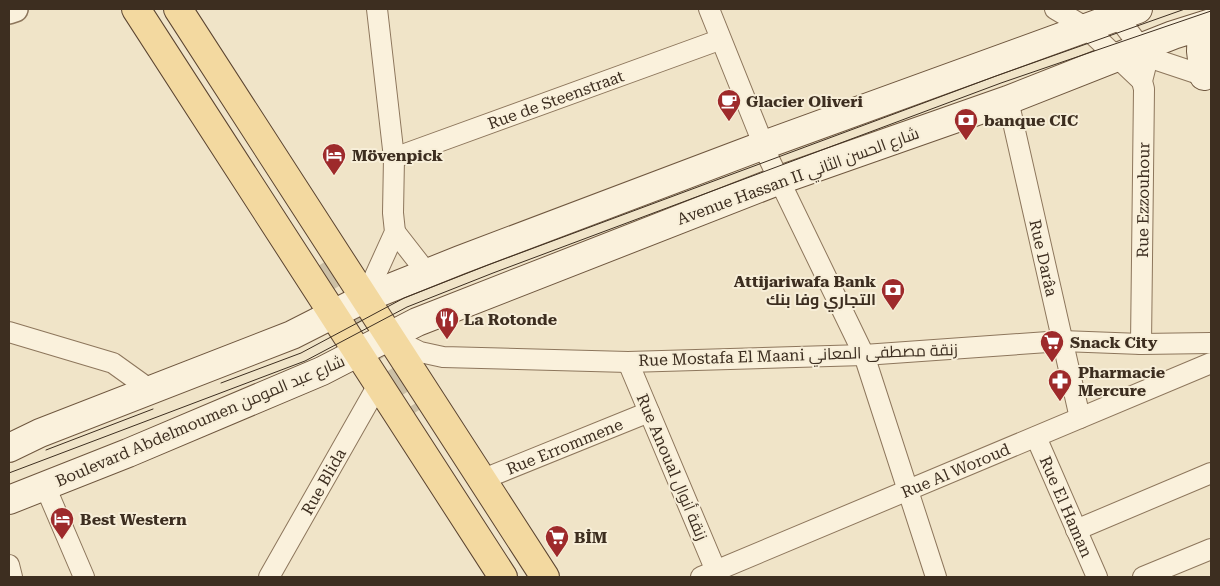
<svg xmlns="http://www.w3.org/2000/svg" width="1220" height="586" viewBox="0 0 1220 586" font-family="'Roboto Serif',Cairo,serif">
<style>
.lines{fill:none;stroke-linecap:round;stroke-linejoin:round}
.primary-tunnel{stroke:#ccc0a6;stroke-width:28;stroke-dasharray:28 14;stroke-linecap:butt}
.minor-casing{stroke:#8d765c;stroke-width:22}
.tertiary-casing{stroke:#8d765c;stroke-width:28}
.secondary-casing{stroke:#6f573f;stroke-width:30}
.primary-casing{stroke:#5b4430;stroke-width:30}
.minor{stroke:#faf1dc;stroke-width:20}
.tertiary{stroke:#faf1dc;stroke-width:25}
.secondary{stroke:#faf1dc;stroke-width:28}
.primary{stroke:#f3d9a0;stroke-width:28}
.tram{stroke:#3d2e20;stroke-width:1}
.labels{text-anchor:middle;dominant-baseline:central;stroke-width:4;stroke-linejoin:round;paint-order:stroke}
.street-label{font-size:16px;fill:#3d2e20;stroke:#f7eed8}
.poi-label{font-size:16px;font-weight:bold;fill:#3d2e20;stroke:#f7eed8;text-anchor:start}
</style>
<rect width="100%" height="100%" fill="#f0e4c8"/>
<g class="lines">
<path class="primary-tunnel" d="M323,263L416,412"/>
<g class="minor-casing">
<g id="minor">
<path d="M709,9L770,161L864,355L936,577"/>
<path d="M1055,9L1085,27L1142,81"/>
<path d="M1107,10L1116,15L1148,57"/>
<path d="M1148,57L1211,78"/>
<path id="s1" d="M1008,100L1080,418"/>
<path id="s2" d="M394,158L719,40"/>
<path d="M395,232L427,273"/>
<path d="M365,298L395,232L393,213L394,158L377,9"/>
<path d="M9,332L113,363L152,391"/>
<path d="M390,337L420,352L443,357L628,362L864,355L1062,341L1141,344L1211,343"/>
<path id="s3" d="M1141,344L1144,89L1142,81L1148,57"/>
<path d="M628,362L716,571"/>
<path id="s4" d="M1036,437L1097,577"/>
<path id="s5" d="M481,480L649,412"/>
<path d="M45,486L84,577"/>
<path d="M1076,530L1211,473"/>
<path d="M9,565L12,577"/>
<path id="s6" d="M269,577L378,385"/>
<path id="s7" d="M701,577L1211,363"/>
<path d="M1143,577L1211,549"/>
</g>
</g>
<g class="tertiary-casing">
<path id="tertiary" d="M9,11L15,9"/>
</g>
<g class="secondary-casing">
<path id="secondary" d="M1202,26L1201,51L1204,76
M9,448L40,433L292,335L365,298L460,260L764,145L1138,9
M9,500L128,453L322,371L417,322L780,180L1008,100L1173,35L1211,23"/>
</g>
<g class="primary-casing">
<path id="primary" d="M136,9L503,577
M178,9L545,577"/>
</g>
<use href="#minor" class="minor"/>
<use href="#tertiary" class="tertiary"/>
<use href="#secondary" class="secondary"/>
<use href="#primary" class="primary"/>
<path class="tram" d="M221,383L301,353L404,298L488,265L996,76L1185,9
M46,450L153,409
M9,473L305,361L407,307L493,273L1001,83L1211,11"/>
</g>
<defs>
<g id="cafe-pin" transform="scale(1.25)"><path d="M0 17L-7.5 6A9.5 9.5 0 1 1 7.5 6Z" fill="#9e2a2b" stroke="#f7eed8"/><path d="M-5.5-4.5H6V0H3Q3 3.5 0 3.5H-2.5Q-5.5 3.5-5.5 0ZM3-3.2v2h1.7v-2ZM-6 4.5H4V6H-6Z" fill="#fff"/></g>
<g id="bank-pin" transform="scale(1.25)"><path d="M0 17L-7.5 6A9.5 9.5 0 1 1 7.5 6Z" fill="#9e2a2b" stroke="#f7eed8"/><path d="M-6-4H6V4H-6ZM0-2.3a2.3 2.3 0 1 0 0 4.6a2.3 2.3 0 1 0 0-4.6Z" fill="#fff"/></g>
<g id="hotel-pin" transform="scale(1.25)"><path d="M0 17L-7.5 6A9.5 9.5 0 1 1 7.5 6Z" fill="#9e2a2b" stroke="#f7eed8"/><path d="M-6-4.5h1.5V1H6V5H4.5V3h-9V5H-6ZM-4 0a1.8 1.8 0 1 1 3.6 0ZM.5 0V-2.5h3Q6-2.5 6 0Z" fill="#fff"/></g>
<g id="restaurant-pin" transform="scale(1.25)"><path d="M0 17L-7.5 6A9.5 9.5 0 1 1 7.5 6Z" fill="#9e2a2b" stroke="#f7eed8"/><path d="M-5-6h1v4h1v-4h1v4h1v-4h1v5L-1.5 .5V6h-2V.5L-5-1ZM5-6V6H3V1.5H1.5Q1.5-4 5-6Z" fill="#fff"/></g>
<g id="supermarket-pin" transform="scale(1.25)"><path d="M0 17L-7.5 6A9.5 9.5 0 1 1 7.5 6Z" fill="#9e2a2b" stroke="#f7eed8"/><path d="M-6-5.5h2.5l.6 2H6L4.5 2H-2.5L-4.4-4H-6ZM-1.5 3.2a1.3 1.3 0 1 0 .1 0ZM3 3.2a1.3 1.3 0 1 0 .1 0Z" fill="#fff"/></g>
<g id="pharmacy-pin" transform="scale(1.25)"><path d="M0 17L-7.5 6A9.5 9.5 0 1 1 7.5 6Z" fill="#9e2a2b" stroke="#f7eed8"/><path d="M-2-6h4v4h4v4h-4v4h-4v-4h-4v-4h4Z" fill="#fff"/></g>
</defs>
<g fill-rule="evenodd">
<use href="#cafe-pin" x="729" y="101"/>
<use href="#bank-pin" x="966" y="120"/>
<use href="#hotel-pin" x="334" y="155"/>
<use href="#bank-pin" x="893" y="290"/>
<use href="#restaurant-pin" x="447" y="319"/>
<use href="#supermarket-pin" x="1052" y="342"/>
<use href="#pharmacy-pin" x="1060" y="381"/>
<use href="#hotel-pin" x="62" y="519"/>
<use href="#supermarket-pin" x="557" y="537"/>
</g>
<g class="labels">
<g class="street-label">
<text stroke="none"><textPath href="#s2" startOffset="172">Rue de Steenstraat</textPath></text>
<text transform="translate(798 176) rotate(-20)">Avenue Hassan II شارع الحسن الثاني</text>
<text stroke="none"><textPath href="#s3" startOffset="144">Rue Ezzouhour</textPath></text>
<text stroke="none"><textPath href="#s1" startOffset="162">Rue Darâa</textPath></text>
<text transform="translate(798 355) rotate(-2)">Rue Mostafa El Maani زنقة مصطفى المعاني</text>
<text transform="translate(200 421) rotate(-23)">Boulevard Abdelmoumen شارع عبد المومن</text>
<text stroke="none"><textPath href="#s5" startOffset="90">Rue Errommene</textPath></text>
<text transform="translate(672 467) rotate(67)">Rue Anoual زنقة أنوال</text>
<text stroke="none"><textPath href="#s7" startOffset="276">Rue Al Woroud</textPath></text>
<text stroke="none"><textPath href="#s6" startOffset="110">Rue Blida</textPath></text>
<text stroke="none"><textPath href="#s4" startOffset="76">Rue El Haman</textPath></text>
</g>
<g class="poi-label">
<text x="746" y="101">Glacier Oliveri</text>
<text x="984" y="120">banque CIC</text>
<text x="352" y="155">Mövenpick</text>
<text x="876" y="281" text-anchor="end">Attijariwafa Bank<tspan x="876" dy="18">التجاري وفا بنك</tspan></text>
<text x="464" y="319">La Rotonde</text>
<text x="1070" y="342">Snack City</text>
<text x="1078" y="372">Pharmacie<tspan x="1078" dy="18">Mercure</tspan></text>
<text x="80" y="519">Best Western</text>
<text x="574" y="537">BİM</text>
</g>
</g>
<rect width="1220" height="586" fill="none" stroke="#3d2e20" stroke-width="20"/>
</svg>
